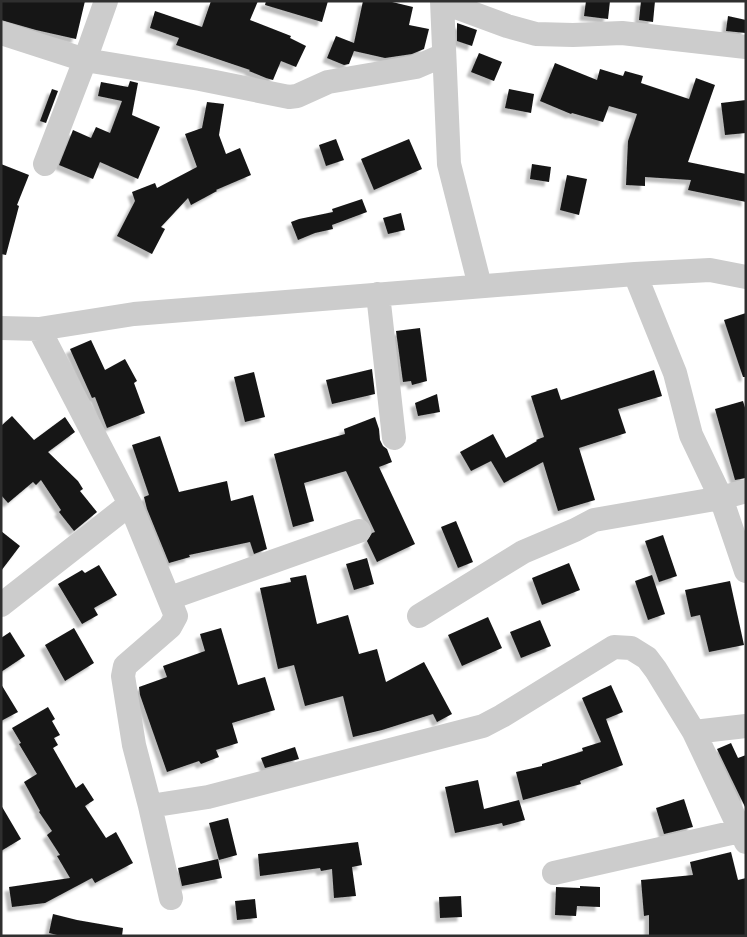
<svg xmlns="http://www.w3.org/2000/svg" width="747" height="937" viewBox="0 0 747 937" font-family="'Noto Sans',sans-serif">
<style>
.building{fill:#161616;filter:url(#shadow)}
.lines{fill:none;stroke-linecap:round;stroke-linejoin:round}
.minor{stroke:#ccc;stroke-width:24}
</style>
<defs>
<filter id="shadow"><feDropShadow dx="-4.5" dy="4.5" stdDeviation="1" flood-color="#0004"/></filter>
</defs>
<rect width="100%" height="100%" fill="#fff"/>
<path class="building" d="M1,1H85L76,39L36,30L1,20Z
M211,1H258L250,20L291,36L290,38L306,46L296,67L281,61L273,80L266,78L249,71L250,70L176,45L179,38L150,28L155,11L202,27Z
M266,1H328L322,22L265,5Z
M363,1H388L413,7L409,25L429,29L424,49L412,54L385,58L354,51L349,64L344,65L327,58L336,36L354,43Z
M586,1H610L608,19L584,16Z
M641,1H655L653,22L639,20Z
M728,16L746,20V33L726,31Z
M457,23L477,30L472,46L457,41Z
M479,53L502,62L494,81L471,72Z
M555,63L597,80L600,69L623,76L625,71L643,76L641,83L689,99L696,78L715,85L688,162L746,174V202L688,190L691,180L645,177V186L626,185L628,141L637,114L609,106L603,122L572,113L571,114L540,101Z
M130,81L138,83L132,115L160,127L138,179L100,162L93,179L59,165L73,130L91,138L96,127L110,133L122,101L98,96L101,82L128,87Z
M52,89L58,91L46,123L40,121Z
M509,89L534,94L531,113L505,108Z
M746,100V133L725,135L721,103Z
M207,102L224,104L219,135L226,154L240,148L251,175L216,190L217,191L191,205L188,198L161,227L165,229L152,254L117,236L135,201L132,192L155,183L157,188L197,167L185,134L202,128Z
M336,139L344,160L326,166L319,145Z
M409,139L422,169L374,190L361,159Z
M1,164L29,175L17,205L19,206L6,255L1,254Z
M532,164L551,167L549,182L530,179Z
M567,175L587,179L579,215L560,210Z
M362,199L367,212L332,225L333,229L315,233L298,240L291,222L299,219L333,212L332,209Z
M401,213L405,230L388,234L383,218Z
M746,313V377H743L724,320Z
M420,328L427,381L412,385L411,381L403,382L396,331Z
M91,340L105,370L125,359L137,381L134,383L145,413L107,428L95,397L92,398L70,349Z
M372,369L375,394L332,404L326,380Z
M654,370L662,396L618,409L626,433L579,448L595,500L558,511L543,462L504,483L491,461L471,471L460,452L493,434L506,458L537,441L536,440L544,437L531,396L557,388L561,400Z
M254,372L265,417L245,422L234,377Z
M437,394L440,412L418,416L415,403Z
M743,401L746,411V478L735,480L715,409Z
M12,416L34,440L65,417L75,432L48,452L78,481L83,489L80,491L97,512L74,531L59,512L61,510L41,480L36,485L33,482L8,503L1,495V426Z
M375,417L379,429L380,440L383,446L387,449L392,462L379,467L415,544L377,562L367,541L372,533L375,532L346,471L304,483L314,521L293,527L274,454L345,434L344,429Z
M160,436L179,492L227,481L231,501L253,495L267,549L254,554L250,542L189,555L190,557L169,563L147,509L144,497L149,495L132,445Z
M456,521L473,562L458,568L441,527Z
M1,531L20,546L1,571Z
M663,535L677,576L659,582L645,541Z
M367,558L374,584L354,590L346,564Z
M569,563L580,590L542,605L532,578Z
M99,565L117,595L94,608L98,615L82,624L58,584L82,570L85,573Z
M306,575L317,624L348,615L359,654L377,649L386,682L424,662L452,714L437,722L433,714L382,730L353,737L343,696L305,706L294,665L278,669L260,588L291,582L290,578Z
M652,575L665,614L648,620L635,581Z
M730,581L744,645L709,652L700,615L691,617L685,590Z
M488,617L502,648L462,666L448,635Z
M540,620L551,646L521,658L510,632Z
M74,628L94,663L65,681L45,645Z
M221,628L238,685L265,677L275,710L232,723L238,743L216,750L219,757L201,764L199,761L167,772L140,695L139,687L167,677L163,666L205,651L200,634Z
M10,632L25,656L1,672V638Z
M1,684L18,712L1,721Z
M611,685L623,712L606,719L623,765L580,781L581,784L523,800L516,772L542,766V764L583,751L582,748L601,742L582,698Z
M48,707L55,719L52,721L60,735L54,738L58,745L53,748L76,788L83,783L94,800L85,806L106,838L116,832L133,863L95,883L92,878L45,903L12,907L9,887L70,878L57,856L60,855L47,835L52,831L39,812L40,811L24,782L37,774L19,744L21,743L12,728Z
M731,743L738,758L746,755V809L717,749Z
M295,747L299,759L265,768L261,758Z
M478,780L484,809L519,800L525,820L503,826L502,823L455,833L445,787Z
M684,799L693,827L664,834L656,808Z
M1,805L21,839L1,851Z
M228,818L237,855L219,860L209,823Z
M358,842L362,865L352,867L356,896L334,898L332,869L321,871L320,868L260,876L258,854Z
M731,852L738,880L746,878V936H649V915L644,916L641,880L693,875L690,862Z
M218,859L222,878L182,886L178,868Z
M580,886L600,887V907L577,906L576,916L555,915L556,887L580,888Z
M461,896L462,917L440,918L439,897Z
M255,899L257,918L237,920L235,901Z
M53,914L77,920L123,928L122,936H61L49,933Z"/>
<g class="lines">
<path class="minor" d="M442,1L449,164L480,286
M442,2L507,26L536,34L573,35L622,33L746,47
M1,33L85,60L200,79L289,97L297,96L328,82L416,67L444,55
M45,164L85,60L106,1
M635,274L675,373L691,435L721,498L746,571
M378,294L394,438
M1,328L39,329L134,314L635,274L710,270L746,277
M39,329L130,504L176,616L170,627L125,666L123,676L134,745L150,806L171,898
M170,598L359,531
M1,605L130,504
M419,616L523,552L575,530L594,520L721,498L746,491
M694,732L746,726
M150,806L208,797L483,726L502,716L614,647L631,648L647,658L656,670L694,732L746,842
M554,873L740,831"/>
</g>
<rect width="747" height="937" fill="none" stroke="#2f2f2f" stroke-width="5"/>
</svg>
